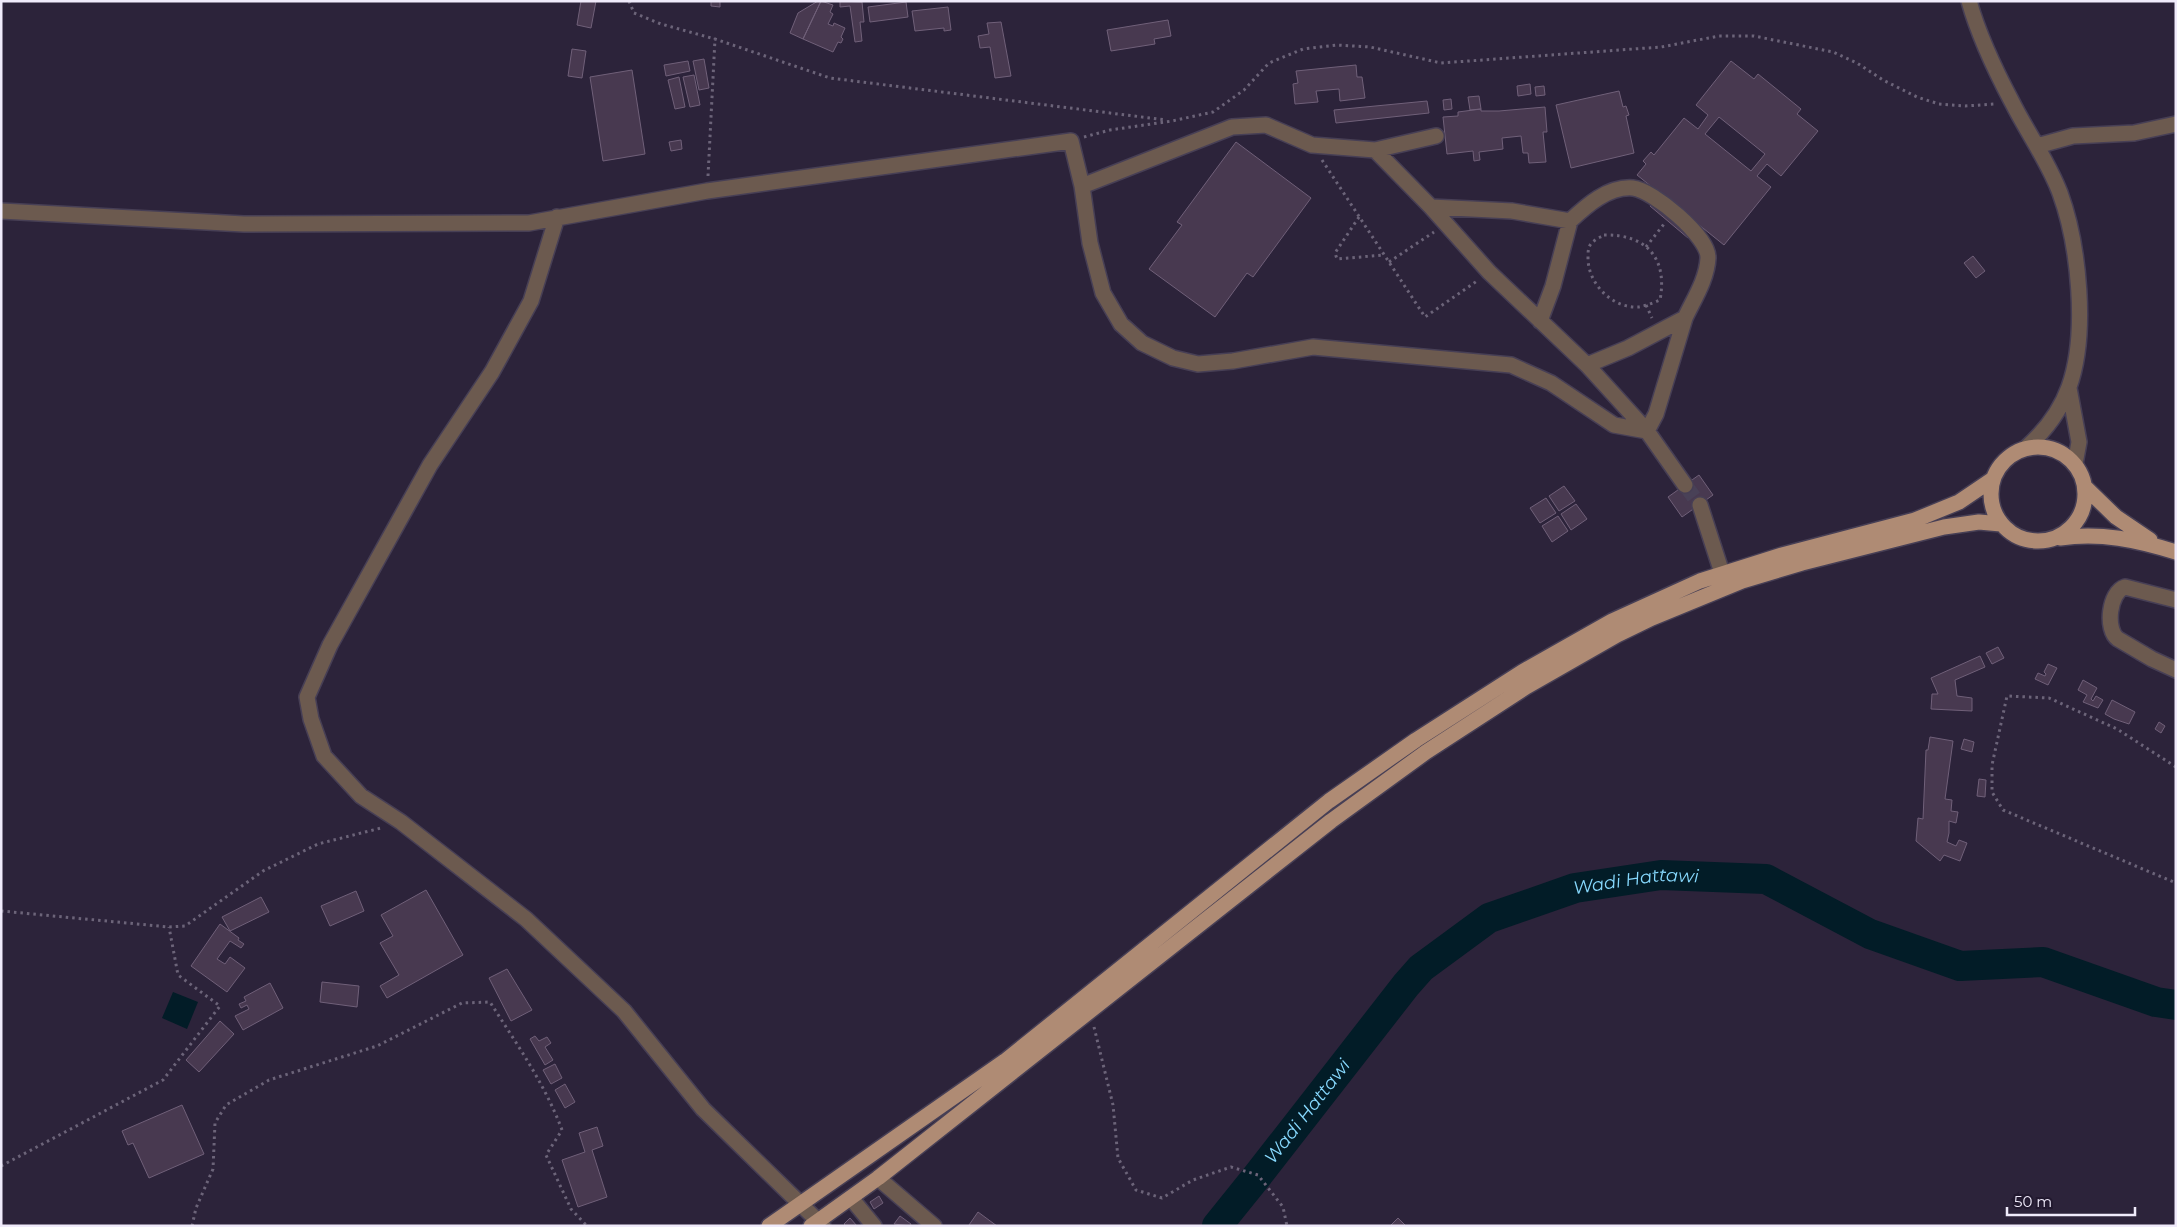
<svg xmlns="http://www.w3.org/2000/svg" width="2177" height="1227" viewBox="0 0 2177 1227" font-family="Montserrat,sans-serif">
<style>
.water{fill:#021c27}
.lines{fill:none;stroke-linecap:round;stroke-linejoin:round}
.river{stroke:#021c27;stroke-width:30}
.building{fill:#483950;stroke:#706079;fill-rule:evenodd}
.minor-tunnel{stroke:#494157;stroke-width:15;stroke-dasharray:15 8;stroke-linecap:butt}
.minor-casing{stroke:#473f55;stroke-width:18}
.major-casing{stroke:#473f55;stroke-width:18}
.path{stroke:#6c6479;stroke-width:3;stroke-dasharray:2.5 4;stroke-linecap:butt}
.minor{stroke:#6c5a4f;stroke-width:15}
.major{stroke:#af8b74;stroke-width:15}
.labels{text-anchor:middle;dominant-baseline:central;stroke-width:4;stroke-linejoin:round;paint-order:stroke}
.water-label{font-size:18px;font-style:italic;fill:#86d8fd;stroke:#22192f}
</style>
<rect width="100%" height="100%" fill="#2c233a"/>
<path class="water" d="M173,992L198,1002L187,1029L162,1018Z"/>
<g class="lines">
<path class="river" id="s1" d="M1217,1226L1258,1175L1406,985L1421,968L1489,918L1575,888L1661,875L1766,879L1870,934L1960,966L2043,962L2156,1002L2176,1005"/>
</g>
<path class="building" d="M581,1H596L591,28L577,25Z
M711,1H720V7L711,6Z
M818,1H821L803,39L790,33L798,13Z
M821,1L833,5L830,12L833,14L828,24L833,26L834,23L845,28L841,37L843,39L841,43L838,42L833,52L803,39Z
M840,1L862,2L864,22H860L862,41L855,42L850,6L840,7Z
M906,2L908,17L870,22L868,7Z
M948,7L951,30L944,31V28L915,31L912,11Z
M1168,20L1171,36L1154,39L1155,44L1111,51L1107,30Z
M1001,22L1011,76L995,78L990,47L980,48L978,36L989,34L987,23Z
M572,49L586,51L582,78L568,76Z
M704,59L709,88L699,90L693,61Z
M688,61L690,71L666,76L664,65Z
M1731,61L1754,79L1758,74L1801,109L1797,114L1818,131L1781,176L1767,164L1757,176L1771,187L1724,245L1637,175L1646,164L1643,161L1651,152L1654,155L1684,118L1698,129L1708,115L1696,105ZM1719,117L1765,154L1751,171L1705,134Z
M1356,65L1357,77H1362L1365,98L1340,101L1339,89L1316,91L1318,102L1295,104L1293,84L1298,83L1296,71Z
M632,70L645,154L603,161L590,77Z
M694,75L700,105L690,107L683,77Z
M679,77L685,107L675,109L668,80Z
M1530,84L1531,94L1518,96L1517,86Z
M1544,86L1545,95L1536,96L1535,87Z
M1619,91L1623,107L1626,106L1629,115L1626,116L1634,153L1571,168L1556,105Z
M1479,96L1481,109L1470,110L1468,97Z
M1451,99L1452,109L1444,110L1443,100Z
M1427,101L1429,113L1336,123L1334,110Z
M1545,107L1547,132H1543L1546,162L1529,163L1528,153H1523L1521,136L1502,138L1503,149L1479,152L1480,160L1474,161L1473,151L1447,154L1443,117L1458,116V112L1481,109V111H1499Z
M681,140L682,149L671,151L669,142Z
M1236,142L1311,198L1253,277L1247,273L1215,317L1149,269L1182,225L1177,222Z
M1660,194L1699,225L1688,238L1650,206Z
M1973,256L1985,271L1976,278L1964,263Z
M1699,475L1713,495L1682,517L1668,497Z
M1564,486L1575,501L1559,511L1549,496Z
M1546,498L1556,513L1540,523L1530,508Z
M1576,504L1587,519L1571,530L1561,514Z
M1558,516L1568,531L1552,542L1542,526Z
M1998,647L2004,658L1992,664L1986,653Z
M1980,656L1985,667L1955,680L1957,696L1972,698V711L1931,709L1932,694H1938L1931,678Z
M2048,664L2057,668L2048,685L2035,679L2038,673L2045,676L2046,674L2044,672Z
M2083,680L2097,688L2091,699L2093,701L2096,696L2103,700L2098,708L2083,702L2087,695L2078,690Z
M2112,700L2135,712L2129,724L2114,719L2105,714Z
M2159,722L2165,726L2161,733L2155,729Z
M1930,737L1953,741L1945,799L1952,800L1951,811L1958,812L1956,823L1949,821V833L1947,842L1956,846L1959,840L1967,843L1960,861L1944,855L1940,861L1916,841L1918,818L1923,819L1926,750H1928Z
M1964,739L1974,742L1972,752L1961,749Z
M1979,779L1986,780L1985,797L1977,796Z
M426,890L463,955L387,998L380,986L399,975L380,943L393,936L381,915Z
M356,891L364,911L330,926L321,906Z
M261,897L269,912L230,931L222,917Z
M220,924L239,938L238,940L244,944L241,948L230,941L217,959L225,964L230,957L245,968L227,992L191,966Z
M507,969L532,1010L511,1021L489,978Z
M322,982L359,986L357,1007L320,1002Z
M270,983L283,1008L243,1030L235,1016L249,1009L247,1005L241,1008L239,1004L246,1001L244,997Z
M220,1021L234,1034L199,1072L186,1060Z
M535,1036L539,1041L547,1037L551,1043L545,1047L553,1060L545,1065L530,1039Z
M555,1064L562,1078L551,1084L543,1070Z
M565,1084L575,1102L565,1108L555,1090Z
M182,1105L204,1154L149,1178L133,1143L128,1145L122,1131Z
M597,1127L603,1146L592,1150L607,1197L578,1207L562,1160L585,1152L579,1133Z
M879,1196L883,1203L874,1209L870,1202Z
M978,1212L997,1226H970L969,1225Z
M900,1216L911,1224L910,1226L894,1224Z
M850,1218L857,1226H846L844,1224Z
M1398,1218L1406,1226H1390Z"/>
<g class="lines">
<path class="minor-tunnel" d="M1685,485L1700,505"/>
<g class="minor-casing">
<path id="minor" d="M1969,1C1979,37 1995,70 2012,102C2027,132 2048,161 2060,193C2079,245 2088,334 2069,387C2060,412 2045,431 2026,448
M2037,146L2073,136L2134,133L2176,124
M1375,150L1436,136
M1082,186L1090,243L1103,293L1121,324L1142,343L1173,358L1198,364L1233,361L1313,347L1511,365L1551,383L1614,425L1647,431L1656,414L1685,318L1628,348L1587,365
M1431,207L1512,211L1570,221L1553,286L1540,321
M1,211L244,224L529,223L707,191L1071,141L1082,186L1232,127L1266,125L1312,145L1375,150L1431,207L1489,272L1587,365L1647,431L1685,485
M557,217L531,301L492,372L430,465L330,645L307,697L311,719L324,756L361,796L401,822L526,919L624,1011L703,1109L823,1226
M1570,221C1586,206 1608,186 1633,188C1653,190 1709,237 1708,258C1707,279 1694,299 1685,318
M2069,388L2079,442L2075,464
M1700,505L1722,573
M2176,600L2125,587C2109,592 2105,630 2118,639L2152,659L2176,670
M878,1178L934,1226
M851,1198L874,1226"/>
</g>
<g class="major-casing">
<path id="major" d="M1991 494a47 47 0 1 1 94 0a47 47 0 1 1-94 0Z
M2085,487L2116,517L2150,540
M2060,538C2101,532 2137,540 2176,552
M769,1226L1005,1061L1329,801L1416,740L1522,672L1612,621L1700,581L1782,555L1915,520L1959,502L1993,479
M811,1226L878,1178L1331,821L1426,752L1526,687L1617,635L1652,618L1742,581L1802,563L1944,527L1979,522L2001,524"/>
</g>
<path class="path" d="M629,1L634,13L661,24L715,39
M1084,137L1110,130L1172,121L1213,112L1244,90L1269,63L1303,49L1337,45L1370,47L1441,63L1661,47L1719,36H1754L1833,52L1857,63L1883,80L1917,97L1939,104L1965,106L1995,104
M1322,160L1425,317L1477,281
M708,176L715,39L830,78L1166,120
M1359,217L1335,253L1337,259L1384,255
M1604,235C1646,234 1668,258 1660,300C1653,303 1645,306 1638,307C1611,308 1588,283 1588,258C1588,251 1588,245 1594,241C1597,238 1601,237 1604,235Z
M1646,247L1664,224
M1389,262L1434,232
M1646,305L1652,318
M2176,767L2117,729L2049,698L2007,696L1992,765V792L2003,810L2176,883
M1,911L169,927L185,926L263,871L318,844L381,828
M1094,1027L1113,1105L1118,1158L1136,1190L1162,1198L1193,1180L1231,1167L1258,1175L1283,1207L1287,1226
M1,1166L163,1080L220,1006L178,975L169,927
M192,1226L196,1208L213,1169L215,1123L226,1105L269,1080L377,1046L462,1003L490,1002C516,1043 545,1084 562,1130L546,1155L571,1209L587,1226"/>
<use href="#minor" class="minor"/>
<use href="#major" class="major"/>
</g>
<g class="labels">
<g class="water-label">
<text stroke="none"><textPath href="#s1" startOffset="566">Wadi Hattawi</textPath></text>
<text stroke="none"><textPath href="#s1" startOffset="146">Wadi Hattawi</textPath></text>
</g>
</g>
<rect width="2177" height="1227" fill="none" stroke="#f0ebfb" stroke-width="5"/>
<path d="M2007 1207v8h128v-8" fill="none" stroke="#f0ebfb" stroke-width="2.5"/>
<text x="2014" y="1207" font-size="15" fill="#f0ebfb" stroke="#22192f" stroke-width="4" paint-order="stroke">50 m</text>
</svg>
